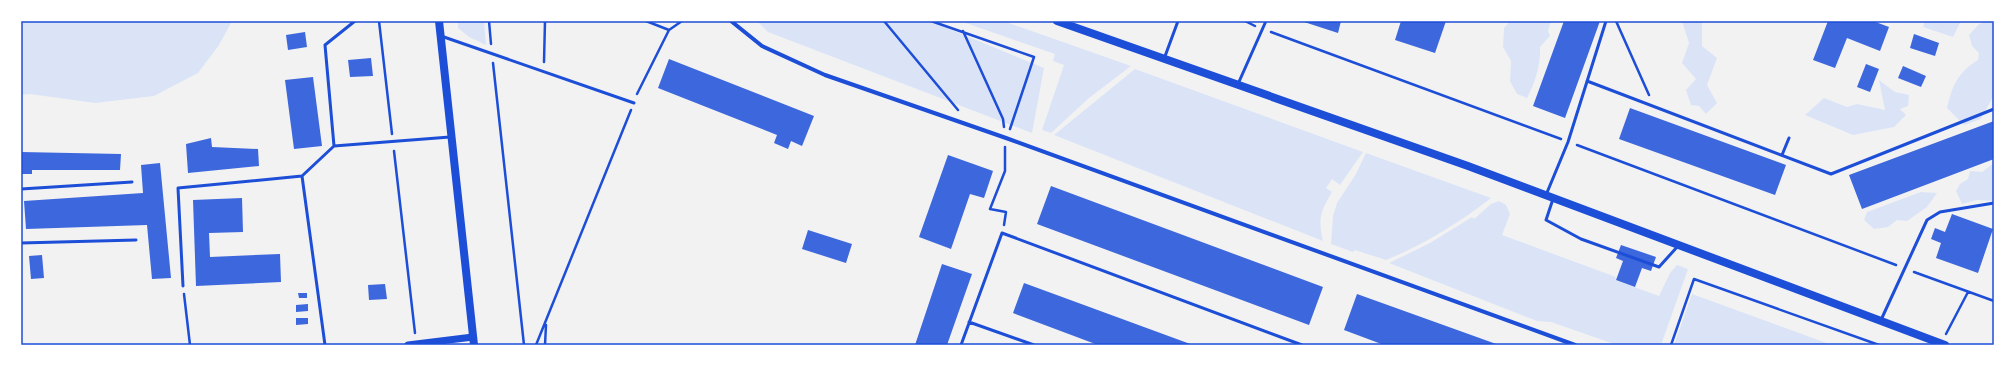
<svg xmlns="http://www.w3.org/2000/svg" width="2015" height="366" viewBox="0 0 2015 366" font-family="'IBM Plex Sans',sans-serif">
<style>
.green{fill:#dbe4f7}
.building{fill:#3d67dc}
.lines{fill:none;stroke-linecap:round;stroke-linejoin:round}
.path{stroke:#1d4ed8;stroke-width:2.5}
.service{stroke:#1d4ed8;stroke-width:3}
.minor{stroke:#1d4ed8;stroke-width:4}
.tertiary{stroke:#1d4ed8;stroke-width:7}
.secondary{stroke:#1d4ed8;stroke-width:8}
.neatline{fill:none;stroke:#1d4ed8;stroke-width:1.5}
</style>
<rect width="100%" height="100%" fill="#f2f2f2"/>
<path class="green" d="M21,21H232L219,45L198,73L154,96L95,103L30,94L21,95Z
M458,21H484L486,45L469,37L458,28Z
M757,21H930L1044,68L1032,133L768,32Z
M960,21H1003L1131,66L1089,98L1051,133L1042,130L1064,65L1053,61L1055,54Z
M1510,21H1551L1548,31L1550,36L1540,47C1541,64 1535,83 1527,98L1517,94L1510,81L1511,61L1503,47L1504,28Z
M1682,21H1704L1702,23V46L1717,58L1707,85L1717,103L1706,114L1699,106L1691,105L1686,90L1696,79L1682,63L1689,43Z
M1925,21H1961L1953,37L1923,27Z
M1988,21H1994V95L1981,119L1964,125L1947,108C1952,86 1958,72 1978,60L1979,53L1972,46L1969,35L1979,24Z
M1135,69L1363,152L1340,185L1332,179L1326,188L1332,192C1320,212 1318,219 1323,241L1054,135Z
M1879,80L1895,92L1909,95L1908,106L1900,109L1906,115L1894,127L1853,135L1805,115L1824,98L1847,107L1857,104L1885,110Z
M1366,153L1491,198C1459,223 1423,245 1386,260L1355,250L1353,252L1331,244L1333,216L1337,203L1356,174Z
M1994,163V201L1977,200L1962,204L1956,191L1960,184L1968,179L1970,171L1982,172Z
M1921,192L1937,193L1927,207L1907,221L1897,220L1888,227L1874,229L1864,220L1867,212Z
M1499,201L1506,205L1510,214L1502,235L1616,277L1615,280L1659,296L1670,273L1677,265L1688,269L1661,345H1617L1551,322L1537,321L1389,263L1430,243L1472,217L1474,219L1491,204Z
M1692,294L1832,345H1674Z"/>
<path class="building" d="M1301,21H1341L1338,33Z
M1401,21H1446L1435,53L1395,40Z
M1564,21H1600L1565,118L1533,106Z
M1828,21H1873L1889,27L1880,51L1847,38L1835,68L1813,60Z
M305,32L307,47L288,50L286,35Z
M1914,34L1939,43L1935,56L1910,48Z
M371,58L373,76L350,77L348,60Z
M669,59L814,116L802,146L791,141L788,149L774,143L777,135L658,88Z
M1866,64L1879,69L1870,92L1857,87Z
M1903,66L1926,76L1921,87L1898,78Z
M313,77L322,146L294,149L285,80Z
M1630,108L1786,165L1775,195L1619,139Z
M1994,121V159L1862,209L1849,175Z
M211,138L212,147L258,149L259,166L188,173L186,144Z
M21,152L121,154L120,170H32V174H21Z
M948,155L993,171L984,198L970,194L951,249L919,237Z
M160,163L171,278L152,279L147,225L26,229L24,201L143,193L141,165Z
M1051,186L1323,287L1309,325L1037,224Z
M242,198L243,232L209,233L210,257L280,254L281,282L196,286L193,200Z
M1952,214L1993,229L1978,273L1936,258L1941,243L1931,239L1935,228L1945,232Z
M808,230L852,244L846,263L802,249Z
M1621,245L1656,257L1651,271L1642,268L1635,287L1616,280L1623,261L1616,258Z
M42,255L44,278L31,279L29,256Z
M942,264L972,274L947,345H915Z
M1024,283L1193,345H1098L1013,313Z
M385,284L387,299L369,300L368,285Z
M298,293H307V298H299Z
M1357,294L1499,345H1384L1344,330Z
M308,304V311L296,312V305Z
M296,318H308V324L296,325Z"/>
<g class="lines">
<path class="path" d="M379,21L392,134
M489,21L491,44
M646,21L669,30
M884,21L958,110
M931,21L1034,57L1010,129
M1245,21L1255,26
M1616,21L1649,95
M963,31L1003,119L1004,127
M1271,32L1561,139
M544,62L545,21
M493,63L524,345
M637,94L669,30L682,21
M1577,145L1896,265
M394,151L415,333
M1004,225L1006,212L990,209L1005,171V147
M1914,272L1994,301
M184,294L190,345
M1946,334L1968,292
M536,345L631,110
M545,345L546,325
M1671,345L1694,279L1879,345"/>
<path class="service" d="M355,21L325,45L334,146L450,137
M441,36L634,103
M1164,59L1178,21
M1587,81L1831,174L1994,109
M1238,84L1266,21
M1782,155L1789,138
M21,189L132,182
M1546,195L1568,142L1606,21
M1553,199L1546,220L1581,239L1659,267L1678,246
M21,243L136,240
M183,286L178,188L302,176
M1881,320L1927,220L1940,212L1994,203
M969,322L1034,345
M325,345L302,176L334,146
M961,345L1002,233L1302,345"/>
<path class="minor" d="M731,21L762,46L825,75L1006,138L1575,345"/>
<path class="tertiary" d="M408,345L473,337"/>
<path class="secondary" d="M439,21L474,345
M1057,21L1468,166L1945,345"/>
</g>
<rect width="2015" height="366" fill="none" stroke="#ffffff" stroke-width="44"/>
<rect x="22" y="22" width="1971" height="322" class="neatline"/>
</svg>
